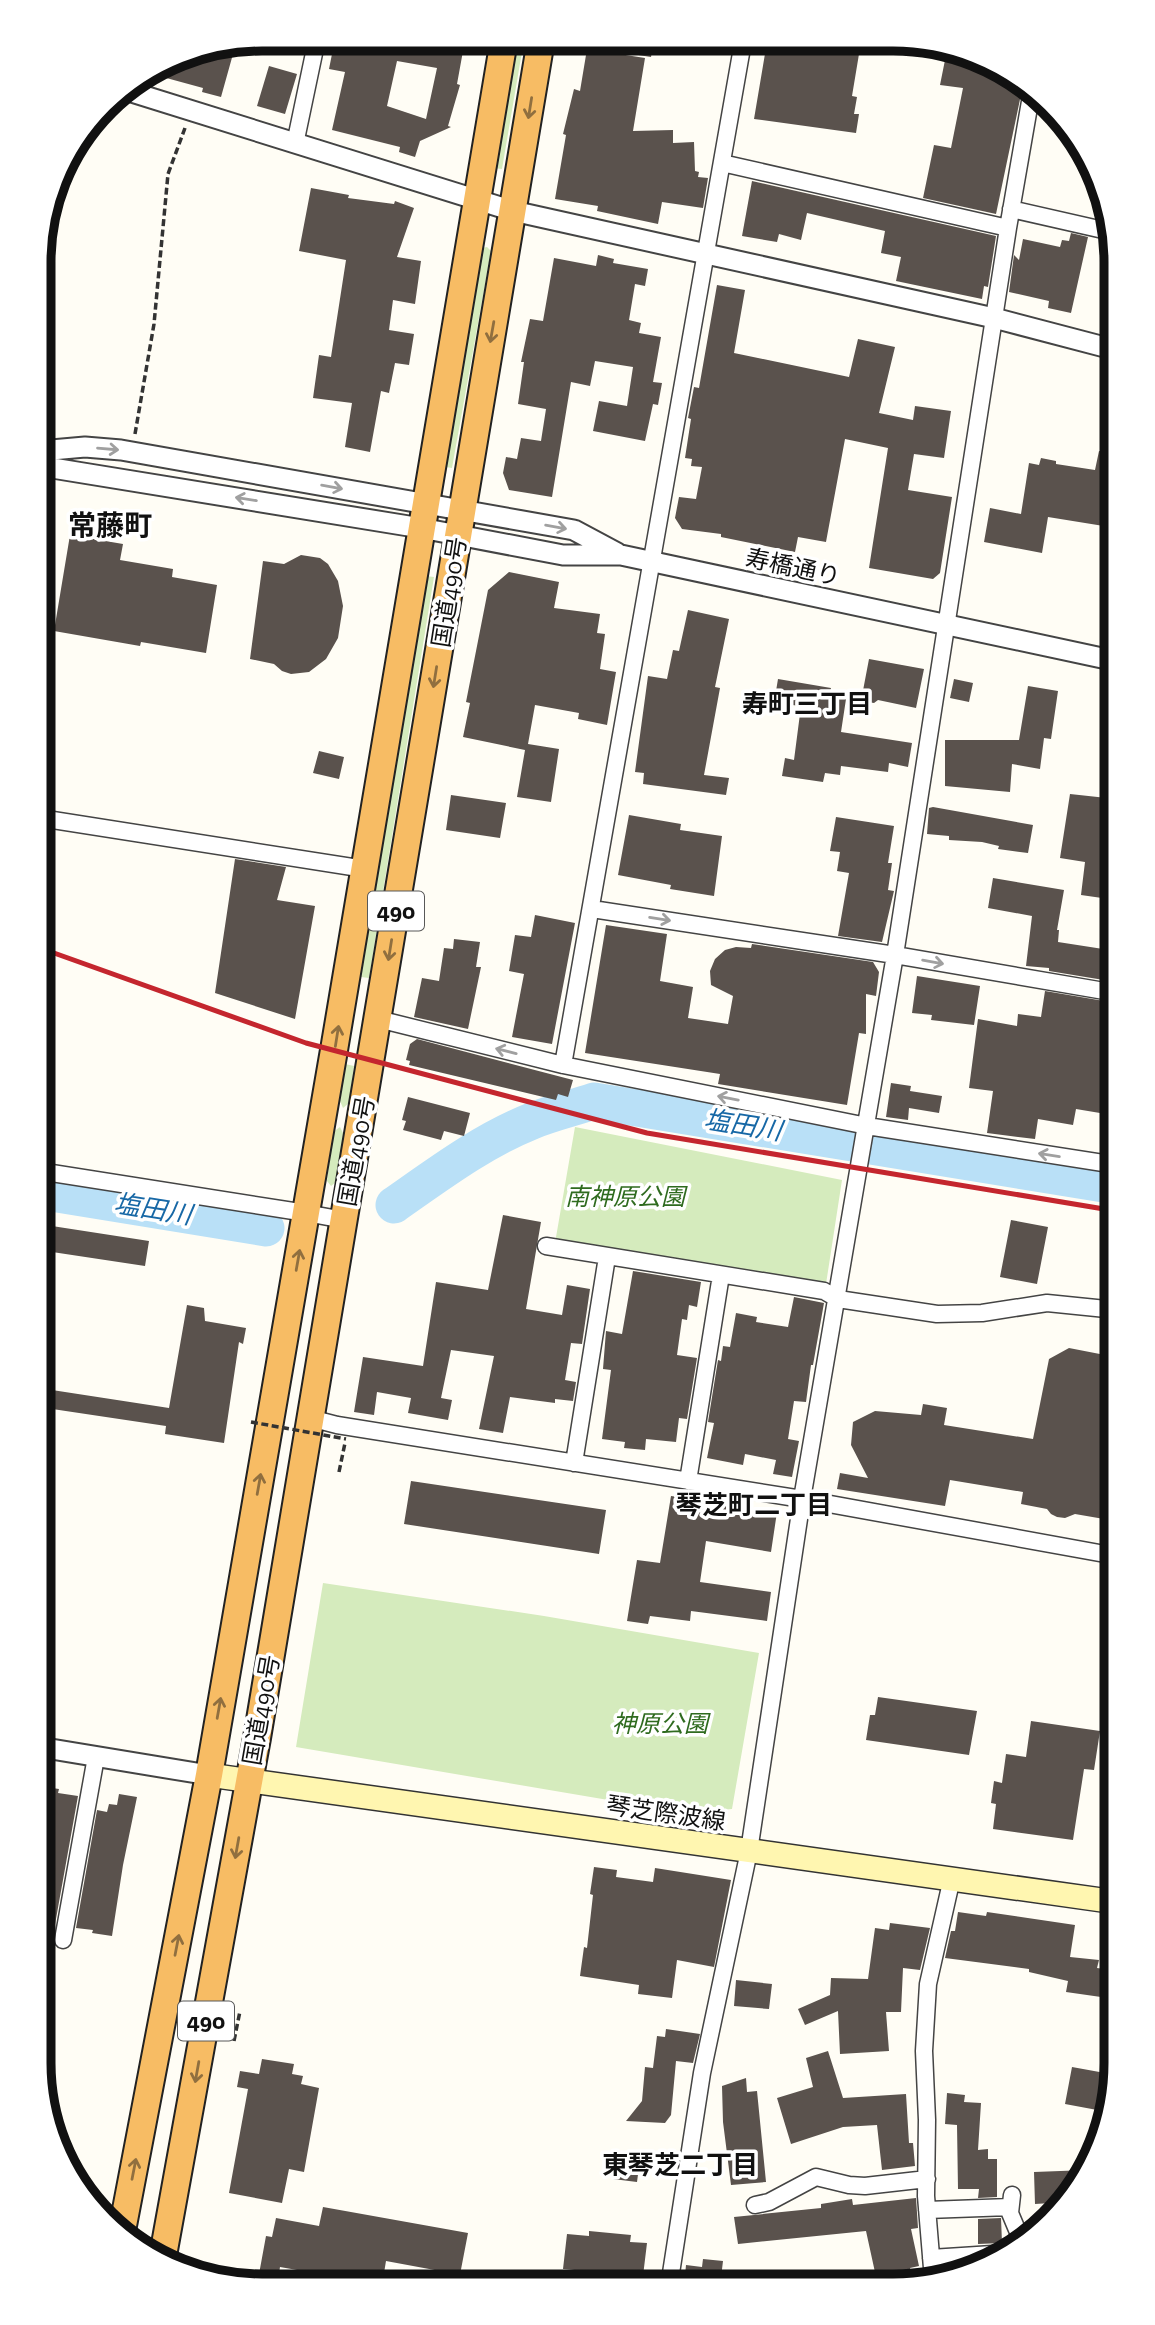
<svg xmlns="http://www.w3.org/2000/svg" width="1155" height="2325" viewBox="0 0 1155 2325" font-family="'Zilla Slab','Noto Sans JP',serif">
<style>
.green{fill:#d5ebbd}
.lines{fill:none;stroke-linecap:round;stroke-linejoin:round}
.river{stroke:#b9e0f7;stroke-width:37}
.building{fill:#5a524d;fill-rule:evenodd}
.minor-casing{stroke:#444;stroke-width:19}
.tertiary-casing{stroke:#444;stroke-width:23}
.secondary-casing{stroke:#333;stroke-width:26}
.trunk-casing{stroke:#222;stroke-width:30}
.path{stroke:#333;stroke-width:3.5;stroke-dasharray:7 3.5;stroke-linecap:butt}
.minor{stroke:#fff;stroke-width:16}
.tertiary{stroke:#fff;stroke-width:19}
.secondary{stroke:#fff6b0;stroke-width:23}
.trunk{stroke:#f7bc64;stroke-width:26}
.rail{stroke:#c4262e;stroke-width:5}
.path-bridge{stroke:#333;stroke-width:3.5;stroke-dasharray:7 3.5;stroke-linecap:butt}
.oneway{stroke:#906f3f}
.oneway2{stroke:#a0a0a0}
.labels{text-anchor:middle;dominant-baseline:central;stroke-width:7;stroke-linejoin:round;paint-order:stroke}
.shield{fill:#fff;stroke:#585858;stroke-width:2}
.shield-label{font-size:23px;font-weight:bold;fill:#111}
.street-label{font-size:24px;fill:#111;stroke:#fff}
.park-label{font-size:24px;font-style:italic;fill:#2f6b1f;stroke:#fff}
.neighbourhood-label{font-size:26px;font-weight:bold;fill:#111;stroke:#fff}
.water-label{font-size:26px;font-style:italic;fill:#1768a6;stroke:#fff}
.quarter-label{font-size:28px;font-weight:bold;fill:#111;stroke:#fff}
.rim{fill:none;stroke:#111;stroke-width:9}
</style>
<rect width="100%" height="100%" fill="#fffdf5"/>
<path class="green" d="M515,40H524L502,169L493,168Z
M487,247L491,251L452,468L446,467L482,248Z
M426,576L434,577L369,978L361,977Z
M345,1064L354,1066L349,1103L343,1108L340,1101Z
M340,1127L344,1135L336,1182L331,1186L327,1181L333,1132Z
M575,1127L842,1180L826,1284L555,1243Z
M323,1583L544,1616L759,1653L732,1809L685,1813L296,1747Z"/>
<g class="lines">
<path class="river" d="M39,1191L266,1228
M394,1205C437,1175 482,1141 532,1121C552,1113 573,1108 594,1101L1116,1186"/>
</g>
<path class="building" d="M335,39H380L427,49L428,45L463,51L457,84L460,85L448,126L451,127L420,141L415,157L399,152L400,147L332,130L345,72L329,69ZM397,61L437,68L426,119L387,106Z
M607,41H654L651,57L606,50Z
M767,42H819L860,48L852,96L857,97L854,114H859L856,133L754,119Z
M214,48L233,54L221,97L202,92L203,88L148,73L177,55Z
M587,49L645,58L633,131L673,130V143L694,142L695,171L699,172L698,177L708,178L703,208L662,202L658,224L597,211L598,206L555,199L566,135L563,134L574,89L580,91Z
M946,55L971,60L1023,85L996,214L923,198L934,145L951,148L963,88L940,85Z
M269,66L297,74L285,114L257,106Z
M752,181L996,236L988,287L984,286L982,299L896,281L901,257L881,253L885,231L807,213L801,240L779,234L777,242L742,236Z
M311,188L349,195L348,198L394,204L395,201L414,208L397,257L421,261L415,304L393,300L389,330L414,334L409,365L395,363L389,393L381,391L370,452L345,447L352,403L313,398L319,355L331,357L346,260L299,251Z
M1071,233L1088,237L1071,313L1048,308L1049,301L1009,292L1014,255L1019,260L1023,239L1060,247L1062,240L1069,241Z
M598,255L614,259L613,263L648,269L645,286L635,284L629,320L641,323L639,333L661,337L653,382L662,383L658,405L653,404L645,441L593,431L599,401L627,406L633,367L595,361L590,386L571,382L552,497L509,490L503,473L506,457L517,459L521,438L541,441L546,409L518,404L524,362H521L530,319L543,321L554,258L596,266Z
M717,285L745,290L734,353L849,377L858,339L895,347L879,413L913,420L915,406L951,411L944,458L914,454L908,490L952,497L940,573L933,579L869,568L888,448L845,439L826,542L798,537L795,552L721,537V534L682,529L675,518L679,497L696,499L702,467L691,466L692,459L685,458L691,419L688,418L694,387L699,388Z
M1099,451L1116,454V528L1048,517L1042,553L984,542L990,508L1021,514L1029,463L1039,465L1041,458L1056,461V464L1095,470Z
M70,535L123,544L120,560L173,569L172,577L217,585L206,653L141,642L140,646L54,631Z
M301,555L320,558L328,564L338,581L343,606L338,638L326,659L309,672L291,674L282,671L274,664L250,659L263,561L284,564Z
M509,572L559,582L554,608L600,614L597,633L605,634L600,669L616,672L607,725L578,719L579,713L535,705L528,744L559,749L551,802L517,797L525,750L463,737L470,703L466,702L488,590Z
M688,610L729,619L715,687L720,688L704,775L729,778L726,795L643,784L644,773L635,772L648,676L667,679L673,650L679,651Z
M869,659L924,669L916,708L878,700L874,703L861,701Z
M778,679L831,688L829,697L846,699L841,732L912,743L908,767L889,763L888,772L841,766L840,775L825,773L823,782L782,776L785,758L794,760L801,706L774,703Z
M954,679L973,683L969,702L950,698Z
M1028,686L1058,691L1051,739L1044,738L1040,769L1012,764L1010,792L945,786V740H1019Z
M319,751L344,757L339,779L313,773Z
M1070,794L1116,799V900L1081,895L1085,862L1060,858Z
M451,795L506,803L500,838L446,830Z
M933,807L1033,825L1028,853L998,849L999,846L982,842L949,840V836L927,834L929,808Z
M629,815L681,824L680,830L722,836L714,896L670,889L671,885L618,875Z
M836,817L894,826L888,863H892L888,890L894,891L882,942L838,936L849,873L837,871L840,852L830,851Z
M235,859L286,867L277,900L315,906L295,1019L215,993Z
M993,878L1064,890L1057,930H1059L1058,942L1116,951V982L1049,971V968L1026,966L1032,916L988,908Z
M535,915L575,923L552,1044L512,1037L524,974L509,971L515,935L531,937Z
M606,925L667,934L660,981L693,987L688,1018L728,1024L733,996L711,985L710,971L715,959L725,950L736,947L751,948L752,944L873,962L879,972L876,996L866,994V1034L859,1033L847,1105L718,1084L720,1074L585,1053Z
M454,939L480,942L476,967H481L468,1029L414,1017L422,978L439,981L444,948L453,949Z
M917,976L980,986L974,1025L931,1020L932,1015L912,1013Z
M1045,991L1116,1003V1037L1109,1036L1104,1075L1112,1076L1106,1114L1076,1109L1073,1125L1038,1119L1035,1139L987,1133L993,1091L969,1088L978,1019L1017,1026L1018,1014L1041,1017Z
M417,1039L573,1080L568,1097L558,1094L556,1100L409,1065L410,1061L406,1060L410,1044Z
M891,1083L911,1086L910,1091L942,1096L939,1113L909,1108L908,1120L886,1117Z
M408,1097L470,1113L464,1136L444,1131L441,1140L403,1130L406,1121L402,1120Z
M503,1215L541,1222L526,1309L562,1315L567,1285L590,1289L582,1344L571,1343L565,1380L576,1382L573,1401L555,1399V1403L510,1397L503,1433L479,1429L494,1356L451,1350L441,1398L452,1400L448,1420L408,1413L411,1398L377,1392L374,1415L354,1412L363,1357L423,1366L436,1282L488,1290Z
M1011,1220L1048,1227L1037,1284L1000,1277Z
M39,1224L149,1241L145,1266L39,1250Z
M633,1271L701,1282L697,1307L689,1305L687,1320L682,1319L677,1355L697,1358L687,1419L679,1418L676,1442L646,1439L645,1450L624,1448L625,1442L602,1439L611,1370L603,1369L606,1331L622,1334Z
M794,1297L824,1303L813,1365H811L806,1402L794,1401L788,1439L799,1441L792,1477L773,1474L776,1460L745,1454L743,1465L707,1458L714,1423L708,1422L718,1360L721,1361L723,1346L730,1347L736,1313L757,1317L756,1322L788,1327Z
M187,1305L204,1308L205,1321L246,1328L243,1344L239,1342L224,1443L165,1434L166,1426L39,1407V1388L169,1408Z
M1069,1348L1105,1355L1108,1360L1116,1361V1499L1107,1498L1104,1519L1075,1514L1065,1518L1057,1517L1051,1514L1047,1509L1021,1504L1023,1492L950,1480L945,1506L837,1489L840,1473L868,1478L851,1445L853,1422L875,1411L921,1415L923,1404L947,1408L944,1425L1033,1439L1049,1359Z
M411,1481L606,1510L599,1554L404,1524Z
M671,1496L777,1512L771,1552L706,1541L700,1582L771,1592L767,1621L691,1611L690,1621L650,1616L648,1624L627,1621L637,1560L660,1563Z
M878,1697L977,1711L969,1755L866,1740L870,1715H875Z
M1031,1721L1100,1731L1094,1770L1084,1769L1073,1840L993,1829L996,1804L991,1803L994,1781L1002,1783L1006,1754L1026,1757Z
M39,1786L59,1789L58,1793L78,1796L54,1930L39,1928Z
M119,1794L137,1797L123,1865L112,1936L92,1933L93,1930L76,1928L97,1810L107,1812L109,1804L117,1805Z
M594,1867L617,1870L616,1877L653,1882L655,1868L731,1880L714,1967L677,1960L672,1998L638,1994L639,1985L580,1976L584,1947L587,1948L593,1895L590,1894Z
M958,1912L986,1916L987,1912L1075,1925L1070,1957L1099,1960L1097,1968L1112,1970L1108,1998L1066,1992L1068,1981L1029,1972V1969L945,1958L951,1931H955Z
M890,1923L930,1928L920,1970L903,1968L901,2012H886L889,2051L840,2054L838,2011L805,2025L798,2009L830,1995L831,1978L868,1979L875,1928L889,1930Z
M736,1980L772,1984L769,2009L734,2006Z
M666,2029L700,2034L693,2063L676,2061L671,2115L665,2123L626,2121L642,2101L645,2067L653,2068L657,2036L665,2037Z
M828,2051L843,2098L906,2094L909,2143H913L915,2166L882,2170L877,2125L843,2127L791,2144L777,2098L813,2087L806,2058Z
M262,2059L294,2064L292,2074L303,2076L301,2084L319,2088L304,2172L289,2169L282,2203L229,2193L248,2089L237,2087L240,2071L259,2074Z
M1072,2067L1116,2075L1108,2112L1065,2104Z
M746,2078L747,2092L757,2091L766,2182L731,2185L723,2122L722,2086Z
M947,2093L965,2095L964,2102L981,2103L978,2150L988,2149V2159H997V2197L978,2198L979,2189H958L957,2125L945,2124Z
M615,2163L639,2167L637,2182L613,2179Z
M1087,2170L1067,2202L1035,2204L1034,2172Z
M916,2198L918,2228L911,2229L919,2266L910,2268L913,2280L878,2286L866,2231L738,2244L734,2217L821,2208V2204L852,2199L853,2205Z
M323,2207L468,2233L458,2285L438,2283L440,2271L386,2261L382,2285L280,2267L277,2285H257L266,2236L272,2237L276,2218L319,2226Z
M1001,2218L1002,2243L978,2244V2219Z
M589,2231L631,2235L630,2242L647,2243L643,2276L563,2269L567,2234L589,2236Z
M703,2259L723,2261L720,2286H684L686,2265L702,2267Z"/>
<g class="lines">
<g class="minor-casing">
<path id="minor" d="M934,43H938
M295,144L317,39
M722,163L1008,228
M1011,209L1112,232
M40,818L365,869
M592,909L895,955L1116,993
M378,1019L563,1065L867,1126L1116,1165
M563,1065L743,42
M39,1171L306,1213L344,1220
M546,1246L824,1291L838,1299L937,1314L982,1313L1047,1303L1116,1310
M310,1418L337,1425L802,1499L1116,1556
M574,1463L607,1257
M688,1481L721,1275
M63,1940L96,1757
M1012,2195L1010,2213L1023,2244
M755,2205L769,2202L816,2177L849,2185L865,2186L927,2179
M927,2210L1010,2207
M931,2258L1008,2253
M933,2280L926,2196L927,2120L924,2051L928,1984L952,1878
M669,2286L702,2073L749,1851L802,1499L895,955L1008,228L1032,90"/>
</g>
<g class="tertiary-casing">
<path id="tertiary" d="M122,89L513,211L994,318L1116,350
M40,451L85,447L121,450L574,530L617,553
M40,466L421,528L563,555H621L1116,661
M39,1747L209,1775"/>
</g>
<g class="secondary-casing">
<path id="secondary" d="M209,1775L1116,1902"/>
</g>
<g class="trunk-casing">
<path id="trunk" d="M121,2236L209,1775L334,1050L504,40
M162,2261L257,1738L541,40"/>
</g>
<path class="path" d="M135,434L154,324L168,174L185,128
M339,1472L345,1443
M234,2041L240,2011"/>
<use href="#minor" class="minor"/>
<use href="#tertiary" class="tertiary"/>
<use href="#secondary" class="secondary"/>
<use href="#trunk" class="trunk"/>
<path class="rail" d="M40,948L306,1043L647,1133L1116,1211"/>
<path class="path-bridge" d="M251,1422L346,1439"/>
</g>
<defs><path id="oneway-shaft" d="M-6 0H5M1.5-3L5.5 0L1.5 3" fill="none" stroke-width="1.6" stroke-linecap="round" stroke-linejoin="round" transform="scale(1.75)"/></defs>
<g class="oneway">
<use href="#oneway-shaft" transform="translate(530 108) rotate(99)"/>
<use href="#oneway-shaft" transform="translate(492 332) rotate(100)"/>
<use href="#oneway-shaft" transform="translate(435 677) rotate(99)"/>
<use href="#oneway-shaft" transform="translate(390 950) rotate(99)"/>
<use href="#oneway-shaft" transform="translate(337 1036) rotate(-81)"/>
<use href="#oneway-shaft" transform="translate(298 1260) rotate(-80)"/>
<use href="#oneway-shaft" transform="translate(259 1484) rotate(-80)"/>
<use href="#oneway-shaft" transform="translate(219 1708) rotate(-80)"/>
<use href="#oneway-shaft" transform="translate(237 1848) rotate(100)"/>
<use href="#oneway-shaft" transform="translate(177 1945) rotate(-79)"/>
<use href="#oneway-shaft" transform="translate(197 2072) rotate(100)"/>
<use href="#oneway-shaft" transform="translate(134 2169) rotate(-79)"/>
</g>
<g class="oneway2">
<use href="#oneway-shaft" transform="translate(108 449) rotate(5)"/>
<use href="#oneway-shaft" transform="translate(332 487) rotate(10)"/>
<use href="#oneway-shaft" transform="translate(246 499) rotate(-171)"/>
<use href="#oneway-shaft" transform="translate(556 527) rotate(10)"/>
<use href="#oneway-shaft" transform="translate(660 919) rotate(9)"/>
<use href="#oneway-shaft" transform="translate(933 962) rotate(10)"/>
<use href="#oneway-shaft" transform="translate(506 1051) rotate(-166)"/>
<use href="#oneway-shaft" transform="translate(728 1098) rotate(-169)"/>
<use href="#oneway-shaft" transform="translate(1049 1155) rotate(-171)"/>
</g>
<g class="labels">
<g class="shield">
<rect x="368" y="891.5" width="56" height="39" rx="5"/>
<rect x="178" y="2001.5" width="56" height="39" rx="5"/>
</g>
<g class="shield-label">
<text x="396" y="911">490</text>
<text x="206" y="2021">490</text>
</g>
<g class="street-label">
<text transform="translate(793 567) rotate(12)">寿橋通り</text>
<text transform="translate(449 592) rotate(-81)">国道490号</text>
<text transform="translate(356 1151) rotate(-80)">国道490号</text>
<text transform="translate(261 1710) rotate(-80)">国道490号</text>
<text transform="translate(666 1813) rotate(8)">琴芝際波線</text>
</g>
<g class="park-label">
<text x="625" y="1196">南神原公園</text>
<text x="660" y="1723">神原公園</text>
</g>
<g class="neighbourhood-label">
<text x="807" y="704">寿町三丁目</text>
<text x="754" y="1505">琴芝町二丁目</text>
<text x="680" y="2165">東琴芝二丁目</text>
</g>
<g class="water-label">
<text transform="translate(743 1125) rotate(9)">塩田川</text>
<text transform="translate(153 1209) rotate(9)">塩田川</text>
</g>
<g class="quarter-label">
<text x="110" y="525">常藤町</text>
</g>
</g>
<path d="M0 0H1155V2325H0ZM262 51H893A211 211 0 0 1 1104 262V2063A211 211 0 0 1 893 2274H262A211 211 0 0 1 51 2063V262A211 211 0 0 1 262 51Z" fill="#fff" fill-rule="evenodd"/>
<path class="rim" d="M262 51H893A211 211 0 0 1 1104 262V2063A211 211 0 0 1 893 2274H262A211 211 0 0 1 51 2063V262A211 211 0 0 1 262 51Z"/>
</svg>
